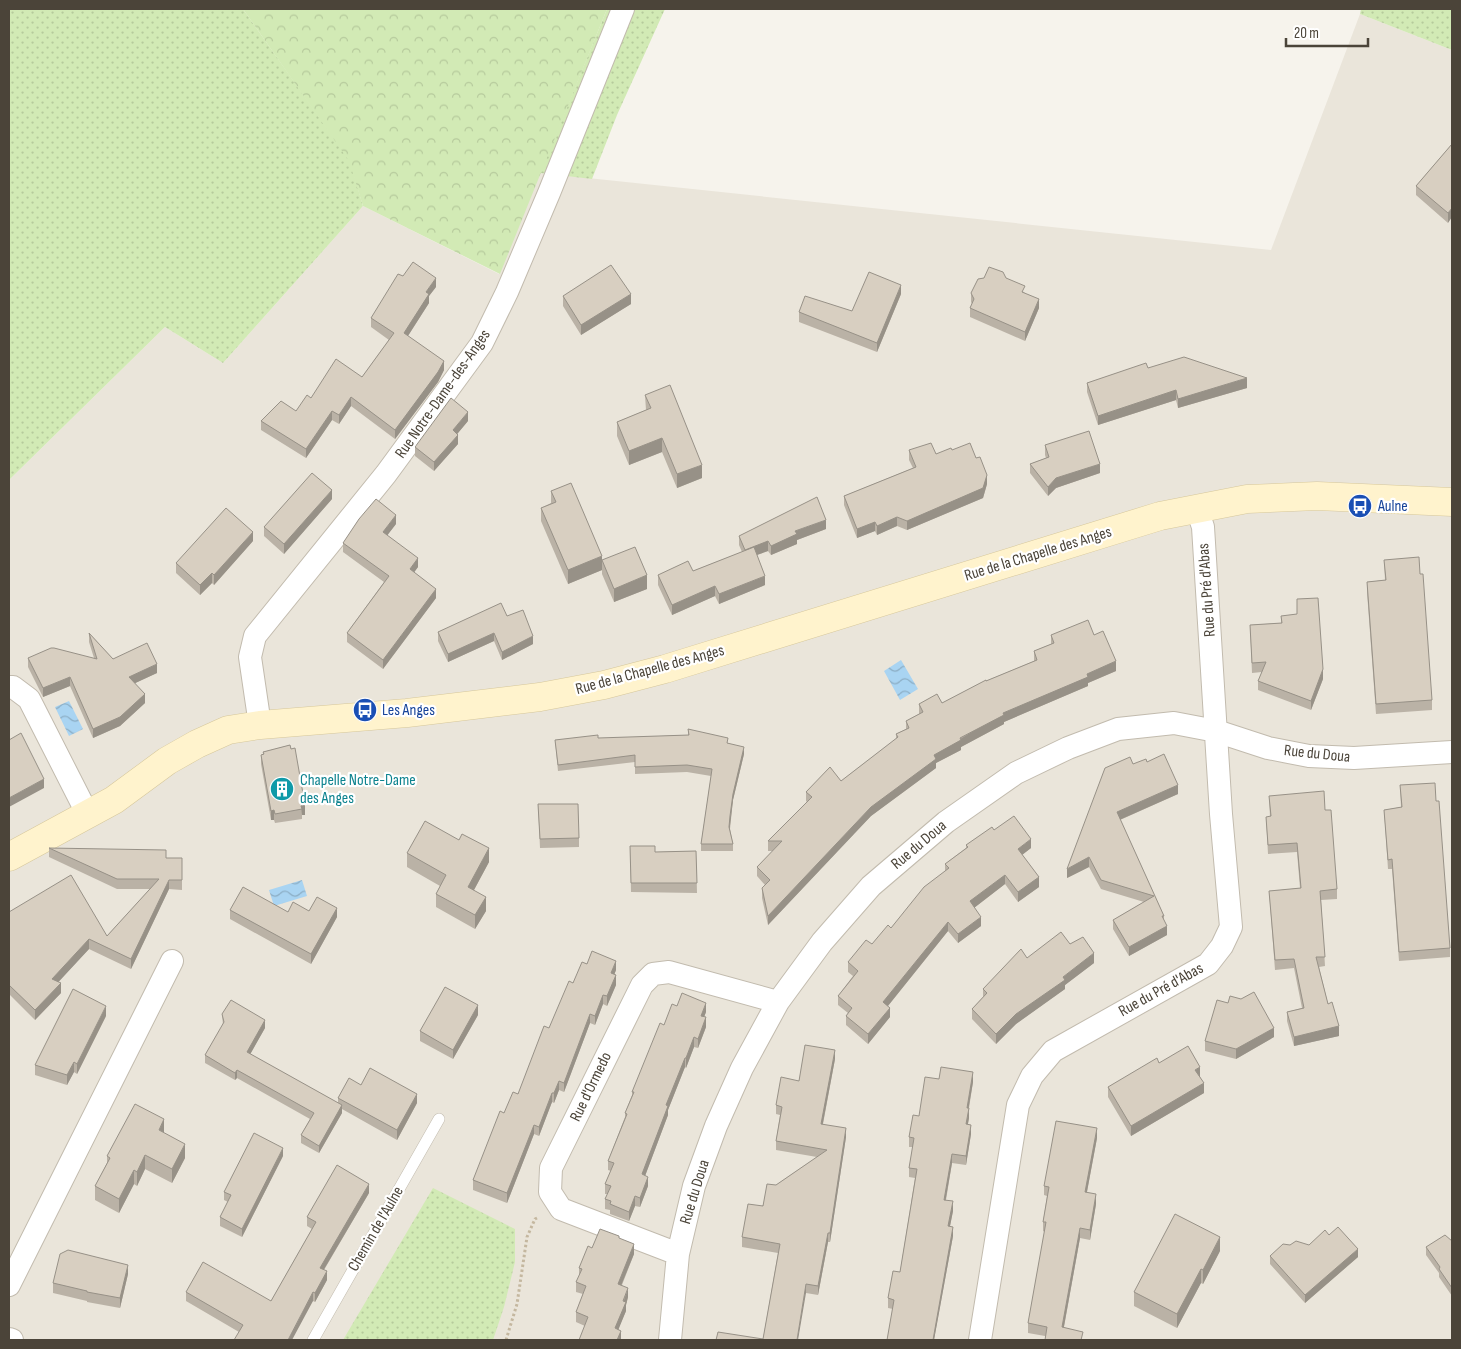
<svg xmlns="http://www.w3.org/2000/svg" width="1461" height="1349" viewBox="0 0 1461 1349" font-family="'Sofia Sans Condensed',sans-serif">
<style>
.residential{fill:#eae5da}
.grass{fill:url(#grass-dots)}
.forest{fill:url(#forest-crowns)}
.water{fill:url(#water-waves)}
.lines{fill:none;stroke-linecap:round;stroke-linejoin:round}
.lane-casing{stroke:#c2bbae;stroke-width:12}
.street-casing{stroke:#c2bbae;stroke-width:24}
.secondary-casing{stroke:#d6c79b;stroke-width:29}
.path{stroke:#c4b79f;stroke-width:3;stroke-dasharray:2.5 2.5;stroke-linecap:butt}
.lane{stroke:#fff;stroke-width:11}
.street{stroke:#fff;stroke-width:22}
.secondary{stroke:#fff3cd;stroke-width:28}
.wall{fill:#bab2a6}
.shaded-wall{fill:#979187}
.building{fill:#d8cfc1;stroke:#979187}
.labels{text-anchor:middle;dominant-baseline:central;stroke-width:4.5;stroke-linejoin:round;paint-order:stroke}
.street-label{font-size:16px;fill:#4b4439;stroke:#fff}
.transit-label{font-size:16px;fill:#164399;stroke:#fff;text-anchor:start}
.culture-label{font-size:16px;fill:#0d838f;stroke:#fff;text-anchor:start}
</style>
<defs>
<pattern id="grass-dots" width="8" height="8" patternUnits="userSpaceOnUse" patternTransform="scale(1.25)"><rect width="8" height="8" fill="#d2eab5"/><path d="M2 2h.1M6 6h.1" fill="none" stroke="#b6ca9c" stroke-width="1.8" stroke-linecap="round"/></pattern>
<pattern id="forest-crowns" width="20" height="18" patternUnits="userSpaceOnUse" patternTransform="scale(1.25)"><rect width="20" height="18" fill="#d2eab5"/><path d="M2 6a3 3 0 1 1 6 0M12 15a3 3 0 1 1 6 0" fill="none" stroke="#b6ca9c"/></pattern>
<pattern id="water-waves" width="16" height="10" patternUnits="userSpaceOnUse" patternTransform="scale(1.25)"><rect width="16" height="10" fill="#a9d4f2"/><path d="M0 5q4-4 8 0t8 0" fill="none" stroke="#8caec5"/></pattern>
</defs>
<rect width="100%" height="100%" fill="#f6f3ec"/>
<path class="residential" d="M1360,14L1452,50V1340H9V480L165,327L223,363L363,206L499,274L540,173L1271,250Z"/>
<path class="grass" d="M9,9H243L350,161L363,206L223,363L165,327L9,480Z
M607,9H665L617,115L592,179L540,173Z
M1361,9H1452V50L1360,14Z
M433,1188L515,1229V1262L504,1307L493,1340H343Z"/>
<path class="forest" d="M243,9H607L500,274L363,206L349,161Z"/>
<path class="water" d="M901,660L918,689L900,700L884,671Z
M69,701L83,729L69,736L55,707Z
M302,880L307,896L274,906L269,890Z"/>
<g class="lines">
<g class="lane-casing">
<path id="lane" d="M313,1340L439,1119"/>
</g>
<g class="street-casing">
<path id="street" d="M9,687H13L29,699L88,815
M260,725L250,657L255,636L386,474L482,343L507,292L549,193L623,9
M678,1254L561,1209L550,1192L551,1168L642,985L653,974L669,972L778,1002
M9,1285L172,961
M9,1339L12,1340
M670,1340L678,1254L694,1186L716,1126L742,1068L778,1002L822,942L871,886L946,822L1016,773L1068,748L1118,729L1174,723L1216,731L1268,748L1309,756L1354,758L1452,752
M980,1340L1018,1105L1032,1076L1053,1051L1208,964L1222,946L1231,927L1221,814L1204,543L1203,527L1197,509"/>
</g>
<g class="secondary-casing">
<path id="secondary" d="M9,857L114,800L167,761L197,744L228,730L260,725L407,713L540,697L604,685L665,669L1160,516L1247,499L1317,496L1452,502"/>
</g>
<path class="path" d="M506,1340L517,1304L527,1237L535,1219L537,1218"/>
<use href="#lane" class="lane"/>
<use href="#street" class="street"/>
<use href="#secondary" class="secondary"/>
</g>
<path class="wall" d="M1452,144L1448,223L1416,195V186Z
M1006,278L1025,293L1039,308L1025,341L970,317V308L972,304L971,302V293Z
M436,287L429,296V303L408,336L444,370L438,382L395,439L351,406L339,424L332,420L306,458L261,430V421L296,411L311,398L362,377L389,340L371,327V318Z
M901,294L877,352L799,322V312L852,311Z
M563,296L631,304L581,335L563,306Z
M1148,368L1247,388L1178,408L1176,400L1098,425L1087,392V383Z
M645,395L702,478L677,488L662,452L629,465L617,436V422L646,410Z
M468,421L457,434L458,444L434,471L415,456V447Z
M1045,445L1100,473L1056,488L1048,496L1030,473V464L1046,458L1045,455Z
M909,450L936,454L952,450L987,484L983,498L907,530L897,526L877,535L875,531L857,538L844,505V496L913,468L909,460Z
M551,491L602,570L568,584L541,521V508L551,503Z
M332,499L284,554L264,536V527Z
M396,524L387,535L418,567L414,572L436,598L383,669L347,642V633L384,582L343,552V543Z
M826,529L797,540V544L771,555L768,551L757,555L765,585L719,604L715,596L672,615L658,585V575L693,571L742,552L739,545V536Z
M253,541L214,585L212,583L200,595L176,573V563Z
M602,560L647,589L614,602L602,574Z
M1384,560L1432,700V710L1376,714L1367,592V582L1385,580Z
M507,616L533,644L502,660L494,641L448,662L438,641V632Z
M1281,616L1323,679L1311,710L1258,690V681L1262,672L1252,673L1250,625L1281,623Z
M89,633L113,659L157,673L135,683L145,703L120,726L93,738L70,686L43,697L28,667V658H94L89,642Z
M1051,635H1094L1116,671L1088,683V686L1004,722V724L961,747V750L936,763V768L871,816L768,925L762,898V888L765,885L757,876V867L773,851H768V841L807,802L806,801V792L841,781L896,739V734L906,729V721L919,714V704L942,703L986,681L1034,661V651L1051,644Z
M688,729L728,743L744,754L733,800L730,829L733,844V851H701V844L711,776L687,772L635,774V762L558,771L555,740L688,735Z
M290,745L305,815H302V819L275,823L274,820H271L261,764V755L263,754V752Z
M1147,762L1178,794L1120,820L1164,916V920L1167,935L1129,956L1113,929V920L1144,902L1101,889L1089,867L1067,878L1133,764Z
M1400,785L1450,948V957L1399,961L1392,869H1388L1384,810L1401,807Z
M1269,796L1325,810L1337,889V899L1321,900L1325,966L1319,967L1328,1004L1339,1036L1294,1046L1287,1021V1012L1302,1008L1294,968L1275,970L1269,891L1300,888L1297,852L1268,854L1266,817H1270Z
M538,804L579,838V847L540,848Z
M994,830L1031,848L1022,855L1039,887L1018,902L1005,884L974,908L981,926L958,943L948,931L888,1006L890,1017L868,1044L846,1025V1016L848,1013L838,1005V996L853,976L848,972V962L872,944L891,928L945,871V864L966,848V845Z
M630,846L655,852L696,851L697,893L631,892Z
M49,848L166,858H182V890L169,889L131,969L89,949L58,982L61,993L35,1020L9,994V912L107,936L150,889H117L49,857Z
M407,853L489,862L474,890L486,911L475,929L436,907V894L440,886L407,867Z
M230,910L288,912L309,911L337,917L311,964L230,919Z
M1070,944L1094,963L1065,985V989L1016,1024L996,1044L972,1019V1009L983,997V989L1027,958Z
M587,964L616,970L614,975L616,985L607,1006L603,1004L595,1025L590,1023L564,1092L559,1090L554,1103L552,1102L539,1136L534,1134L507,1203L473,1190V1180L504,1113L518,1094L549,1028L573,983Z
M677,1006L706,1012L704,1017L706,1027L698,1048L694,1047L686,1068L685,1067L668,1110V1115L645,1176L648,1186L640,1207L635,1206L629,1221L610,1214V1210L605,1209V1199L608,1194H605V1184L611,1171L608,1170V1161L625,1117V1113L632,1095V1092L664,1025Z
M222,1014L265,1028L250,1054L338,1103V1098L361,1085L417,1103L397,1140L342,1109V1113L319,1153L301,1143V1135L310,1119L237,1078L235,1080L205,1063V1055L223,1025Z
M478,1015L453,1059L420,1041V1031Z
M106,1016L77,1074L74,1072L67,1085L35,1075V1065Z
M1274,1037L1236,1059L1205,1051V1041Z
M835,1059L823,1124L846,1137L830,1242H828L818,1295L806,1293L763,1339L778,1253L742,1247V1237L776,1185L817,1157L776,1150V1141L780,1115L776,1114V1105L799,1081Z
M1159,1063L1200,1076L1204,1093L1131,1136L1108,1097V1087Z
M939,1079L973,1082L969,1108V1118L968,1124L971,1134L966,1165L952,1163L946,1200L953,1211L950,1226L953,1236L934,1340H887L893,1309L888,1308V1298L900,1272L915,1178L909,1177V1168L913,1147H909V1137L919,1116Z
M164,1133L185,1158L172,1183L145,1169L137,1186L134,1184L119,1213L95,1200V1186L107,1163V1156Z
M1097,1138L1087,1192L1096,1204L1090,1240L1080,1238L1064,1327L1083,1340L1045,1336L1028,1333V1323L1045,1232L1043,1231V1222L1047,1196L1044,1195V1186Z
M283,1156L242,1237L220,1226V1217L228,1202L224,1200V1192Z
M369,1193L324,1270L327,1280L315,1302L313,1301L239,1332L186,1301V1292L271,1301L312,1229L307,1226V1217Z
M1329,1235L1358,1257L1305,1303L1270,1264V1256L1290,1245H1309Z
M619,1238L634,1254L622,1285L628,1297L626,1305V1311L618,1329L621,1331V1340H579L585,1326L576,1322V1312L583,1294L576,1292V1282L579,1276V1268L592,1248Z
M1452,1241V1296L1439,1277V1273L1426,1255V1247Z
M1220,1251L1203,1284L1201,1283L1177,1328L1134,1306V1292Z
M128,1274L120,1308L87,1302V1301L53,1293V1283Z"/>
<path class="shaded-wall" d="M1452,208V217L1448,223V213Z
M436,278V287L429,296V303L404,342V333L426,292Z
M901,285V294L877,352V343Z
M631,294V304L581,335V325Z
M1039,299V308L1025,341V332Z
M444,361V370L438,382L395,439V430Z
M1247,378V388L1178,408V399Z
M1176,390V400L1098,425V416Z
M351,397V406L339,424V415Z
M332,411V420L306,458V449Z
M468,412V421L453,439V430Z
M458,435V444L434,471V462Z
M662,438V452L629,465V451Z
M1100,464V473L1056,488L1048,496V487L1056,478Z
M702,465V478L677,488V474Z
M987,475V484L983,498L907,530V521Z
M332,490V499L284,554V544Z
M396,515V524L383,541V532Z
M897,517V526L877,535V526Z
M826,520V529L797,540V544L771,555V546L795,531Z
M875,522V531L857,538V529Z
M253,532V541L214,585V575Z
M768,541V551L745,559V550Z
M602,556V570L568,584V570Z
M418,558V567L410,578V569Z
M212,573V583L200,595V585Z
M647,575V589L614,602V589Z
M765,576V585L719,604V594Z
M715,586V596L672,615V605Z
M436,589V598L383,669V660Z
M494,633V641L448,662V654Z
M533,636V644L502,660V652Z
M1116,661V671L1088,683V686L1004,722V724L961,747V750L936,763V768L871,816L768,925V916L871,807L934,755L1003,713L1087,674Z
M157,664V673L129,686V677Z
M1323,669V679L1311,710V701Z
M70,677V686L43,697V688Z
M145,694V703L120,726L93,738V729Z
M744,747V754L733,800L729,834V827L733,794Z
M44,779V788L9,807V798Z
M1178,785V794L1117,821V812Z
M305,805V815H302L301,806Z
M274,810V820H271V811Z
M1031,839V848L1018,858V849Z
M489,848V862L468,901V887Z
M1089,857V867L1067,878V869Z
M1005,875V884L970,911V901Z
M1039,877V887L1018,902V892Z
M169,880V889L131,969V959Z
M486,897V911L475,929V915Z
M337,908V917L311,964V954Z
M981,917V926L958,943V934Z
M948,922V931L883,1012V1002Z
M1167,926V935L1129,956V947Z
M89,939V949L52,989V979Z
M1094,953V963L1065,985V989L1016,1024L996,1044V1034L1016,1014Z
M616,961V970L611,983V973Z
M616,975V985L607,1006V996Z
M61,983V993L35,1020V1010Z
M603,995V1004L595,1025V1016Z
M706,1003V1012L701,1025V1016Z
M478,1005V1015L453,1059V1050Z
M106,1006V1016L77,1074V1064Z
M890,1008V1017L868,1044V1034Z
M590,1014V1023L564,1092V1083Z
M706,1017V1027L698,1048V1039Z
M265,1020V1028L247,1060V1052Z
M1339,1026V1036L1294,1046V1037Z
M1274,1028V1037L1236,1059V1049Z
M694,1037V1047L686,1068V1058Z
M835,1050V1059L821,1133V1124Z
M685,1058V1067L668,1110V1115L642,1184V1174L666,1105Z
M74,1062V1072L67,1085V1075Z
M1200,1067V1076L1195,1079V1070Z
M237,1070V1078L235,1080V1073Z
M973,1072V1082L967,1117V1108Z
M559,1081V1090L554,1103V1093Z
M1204,1083V1093L1131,1136V1126Z
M552,1093V1102L539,1136V1127Z
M417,1094V1103L397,1140V1130Z
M342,1105V1113L319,1153V1146Z
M969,1108V1118L966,1133V1124Z
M164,1119V1133L159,1130Z
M534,1125V1134L507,1203V1193Z
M971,1125V1134L966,1165V1156Z
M846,1128V1137L830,1242V1233Z
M1097,1128V1138L1085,1202V1192Z
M185,1144V1158L172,1183V1169Z
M283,1148V1156L242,1237V1229Z
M952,1154V1163L944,1209V1200Z
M145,1155V1169L137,1186V1172Z
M134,1170V1184L119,1213V1199Z
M648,1177V1186L640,1207V1198Z
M369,1184V1193L320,1276V1268Z
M1096,1194V1204L1090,1240V1230Z
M635,1196V1206L629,1221V1212Z
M953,1201V1211L948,1236V1226Z
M953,1227V1236L934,1340H933Z
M1080,1228V1238L1062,1337V1327Z
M828,1233V1242L818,1295V1286Z
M1220,1237V1251L1203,1284V1270Z
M634,1244V1254L618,1293V1284Z
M1358,1249V1257L1305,1303V1295Z
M128,1265V1274L120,1308V1298Z
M1201,1269V1283L1177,1328V1314Z
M327,1271V1280L315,1302V1293Z
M806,1284V1293L798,1340H797Z
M628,1288V1297L626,1305V1311L615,1338V1328Z
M313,1292V1301L292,1340H288Z
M621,1331V1340H617Z"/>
<path class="building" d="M1452,144V208L1448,213L1416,186Z
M413,262L436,278L426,292L429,294L404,333L444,361L438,372L395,430L351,397L339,415L332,411L306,449L261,421L281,401L296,411L307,395L311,398L336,359L362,377L394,333L371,318L398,274L403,276Z
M611,265L631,294L581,325L563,296Z
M989,267L1003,272L1006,278L1025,286L1022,292L1039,299L1025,332L970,308L974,299L971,293L978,279L984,278Z
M869,272L901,285L877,343L799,312L805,296L852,311Z
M1184,357L1247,378L1178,399L1176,390L1098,416L1087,383L1146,363L1148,368Z
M670,385L702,465L677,474L662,438L629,451L617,422L651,408L645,395Z
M451,398L468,412L453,430L458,435L434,462L415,447Z
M1089,431L1100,464L1056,478L1048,487L1030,464L1049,457L1045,445Z
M931,443L936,454L951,448L952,450L970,443L976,458L980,457L987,475L983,488L907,521L897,517L877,526L875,522L857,529L844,496L916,467L909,450Z
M312,473L332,490L284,544L264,527Z
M571,483L602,556L568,570L541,508L556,502L551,491Z
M817,497L826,520L795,531L797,534L771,546L768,541L745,550L739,536Z
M376,499L396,515L383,532L418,558L410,569L436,589L383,660L347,633L389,576L343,543L359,519Z
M226,508L253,532L214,575L212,573L200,585L176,563Z
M635,547L647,575L614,589L602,560Z
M754,547L765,576L719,594L715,586L672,605L658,575L688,561L693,571Z
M1419,557L1420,574H1423L1432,700L1376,704L1367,582L1386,580L1384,560Z
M1318,598L1323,669L1311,701L1258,681L1266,662L1252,663L1250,625L1282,623L1281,616L1297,614V599Z
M501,603L507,616L523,610L533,636L502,652L494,633L448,654L438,632Z
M1088,620L1094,635L1103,631L1116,661L1087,674L1088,677L1003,713L1004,715L960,738L961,740L934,755L936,759L871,807L768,916L762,888L770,880L757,867L782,841H768L812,797L806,792L830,767L841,781L898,737L896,734L909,728L906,721L923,712L919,704L937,694L942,703L986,680V681L1037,660L1034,651L1054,643L1051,635Z
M89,633L113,659L147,643L157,664L129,677L145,694L120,717L93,729L70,677L43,688L28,658L51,648H54L97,659Z
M688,729L728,738L727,743L744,747L733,794L730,816L729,827L733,844H701L712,769L687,765L635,767V755L558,765L555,740L598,735V738L689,735Z
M21,733L44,779L9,798V740Z
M290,745L291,749L295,748L305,805L301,806L302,809L275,814L274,810L271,811L261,755L264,754L263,752Z
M1164,754L1178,785L1117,812L1164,916H1162L1167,926L1129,947L1113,920L1154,896L1101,880L1089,857L1067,869L1105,768L1130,757L1133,764L1146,759L1147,762Z
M1435,783L1436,801H1439L1450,948L1399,952L1392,859L1388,860L1384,810L1402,807L1400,785Z
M1324,791L1325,810H1331L1337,889L1320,891L1325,957H1316L1328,1004L1332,1002L1339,1026L1294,1037L1287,1012L1304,1008L1294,959L1275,960L1269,891L1301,888L1297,843L1268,845L1266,817L1271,816L1269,796Z
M538,804H578L579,838L540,839Z
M1014,816L1031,839L1018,849L1039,877L1018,892L1005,875L970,901L981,917L958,934L948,922L883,1002L890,1008L868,1034L846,1016L852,1008L838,996L858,971L848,962L866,940L872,944L888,925L891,928L924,887L949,868L945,864L968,847L966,845L992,827L994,830Z
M425,821L459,840L462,834L489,848L468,887L486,897L475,915L436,894L446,875L407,853Z
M630,846H655V852L696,851L697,883H631Z
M49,848L166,850V858H182V880H169L131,959L89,939L52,979L61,983L35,1010L9,985V912L71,875L107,936L159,879H117Z
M243,887L288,912L293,902L309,911L317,897L337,908L311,954L230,910Z
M1061,932L1070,944L1083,937L1094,953L1063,977L1065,980L1016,1014L996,1034L972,1009L987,993L983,989L1021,949L1027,958Z
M592,951L616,961L611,973L616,975L607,996L603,995L595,1016L590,1014L564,1083L559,1081L554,1093H552L539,1127L534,1125L507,1193L473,1180L500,1111L504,1113L513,1092L518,1094L544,1026L549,1028L569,981L573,983L582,962L587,964Z
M445,987L478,1005L453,1050L420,1031Z
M73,989L106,1006L77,1064L74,1062L67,1075L35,1065Z
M1254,992L1274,1028L1236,1049L1205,1041L1217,1000L1228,1003L1230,996L1241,999Z
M682,993L706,1003L701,1016L706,1017L698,1039L694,1037L686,1058H685L666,1105L668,1106L642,1174L648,1177L640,1198L635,1196L629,1212L610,1204L611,1201L605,1199L611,1186L605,1184L614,1163L608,1161L627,1114L625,1113L634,1092H632L660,1023L664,1025L672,1004L677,1006Z
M231,1000L265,1020L247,1052L342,1105L319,1146L301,1135L314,1113L237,1070L235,1073L205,1055L224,1022L222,1014Z
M805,1045L835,1050L821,1124L846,1128L830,1233H828L818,1286L806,1284L797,1340H716L718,1332L763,1339L780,1244L742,1237L748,1204L763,1206L767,1184L776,1185L827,1150L776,1141L782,1107L776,1105L781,1077L799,1081Z
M1188,1046L1200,1067L1195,1070L1204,1083L1131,1126L1108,1087L1157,1058L1159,1063Z
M941,1067L973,1072L967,1108H969L966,1124L971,1125L966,1156L952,1154L944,1200L953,1201L948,1226L953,1227L933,1340H887L894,1300L888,1298L893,1271L900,1272L917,1169L909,1168L914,1138L909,1137L913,1115L919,1116L925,1077L939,1079Z
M370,1068L417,1094L397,1130L338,1098L349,1078L361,1085Z
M135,1104L164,1119L159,1130L185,1144L172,1169L145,1155L137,1172L134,1170L119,1199L95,1186L110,1158L107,1156Z
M1056,1121L1097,1128L1085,1192L1096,1194L1090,1230L1080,1228L1062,1327L1083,1332L1081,1340H1045L1047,1327L1028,1323L1046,1222H1043L1049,1187L1044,1186Z
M254,1133L283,1148L242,1229L220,1217L231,1195L224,1192Z
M337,1165L369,1184L320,1268L327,1271L315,1293L313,1292L288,1340H234L243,1325L186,1292L203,1262L271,1301L316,1222L307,1217Z
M1175,1214L1220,1237L1203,1270L1201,1269L1177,1314L1134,1292Z
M1338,1227L1358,1249L1305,1295L1270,1256L1283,1244L1290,1245L1296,1241L1309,1245L1325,1230L1329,1235Z
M600,1229L619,1236V1238L634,1244L618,1284L628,1288L623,1301L626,1302L615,1328L621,1331L617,1340H579L588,1317L576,1312L586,1286L576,1282L582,1269L579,1268L588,1246L592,1248Z
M1445,1235L1452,1241V1288L1439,1269L1440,1267L1426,1247Z
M68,1250L128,1265L120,1298L87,1292V1291L53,1283L60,1254Z"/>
<defs>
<g id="bus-disc" transform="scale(1.25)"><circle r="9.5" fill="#1a4fb4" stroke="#fff"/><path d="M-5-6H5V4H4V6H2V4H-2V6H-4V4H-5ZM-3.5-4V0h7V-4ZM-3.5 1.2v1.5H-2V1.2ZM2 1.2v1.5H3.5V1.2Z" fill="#fff"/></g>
<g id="building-disc" transform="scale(1.25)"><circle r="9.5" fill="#0f9aa8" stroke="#fff"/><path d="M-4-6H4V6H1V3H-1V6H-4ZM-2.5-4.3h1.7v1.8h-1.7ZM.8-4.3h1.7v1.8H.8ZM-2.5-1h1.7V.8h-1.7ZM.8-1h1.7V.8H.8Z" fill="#fff"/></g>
</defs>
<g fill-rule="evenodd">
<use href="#bus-disc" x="1360" y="506"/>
<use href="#bus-disc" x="365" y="710"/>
<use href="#building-disc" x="282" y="789"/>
</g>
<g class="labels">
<g class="street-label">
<text transform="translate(443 394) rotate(-55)">Rue Notre-Dame-des-Anges</text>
<text transform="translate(1038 554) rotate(-17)">Rue de la Chapelle des Anges</text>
<text transform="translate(1207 590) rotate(-94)">Rue du Pré d'Abas</text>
<text transform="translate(650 670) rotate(-15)">Rue de la Chapelle des Anges</text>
<text transform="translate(1317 754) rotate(6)">Rue du Doua</text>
<text transform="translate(919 845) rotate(-40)">Rue du Doua</text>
<text transform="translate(1161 990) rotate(-29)">Rue du Pré d'Abas</text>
<text transform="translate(591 1087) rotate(-64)">Rue d'Ormedo</text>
<text transform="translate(695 1192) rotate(-73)">Rue du Doua</text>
<text transform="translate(376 1229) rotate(-60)">Chemin de l'Aulne</text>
</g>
<g class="transit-label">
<text x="1378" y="506">Aulne</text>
<text x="382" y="710">Les Anges</text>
</g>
<g class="culture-label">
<text x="300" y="780">Chapelle Notre-Dame<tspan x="300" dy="18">des Anges</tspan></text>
</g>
</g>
<rect width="1461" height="1349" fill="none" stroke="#4b4439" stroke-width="20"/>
<path d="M1286 38v8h82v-8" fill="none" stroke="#4b4439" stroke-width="2.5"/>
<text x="1294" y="38" font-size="15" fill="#4b4439" stroke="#ffffff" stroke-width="4" paint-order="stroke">20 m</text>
</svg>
